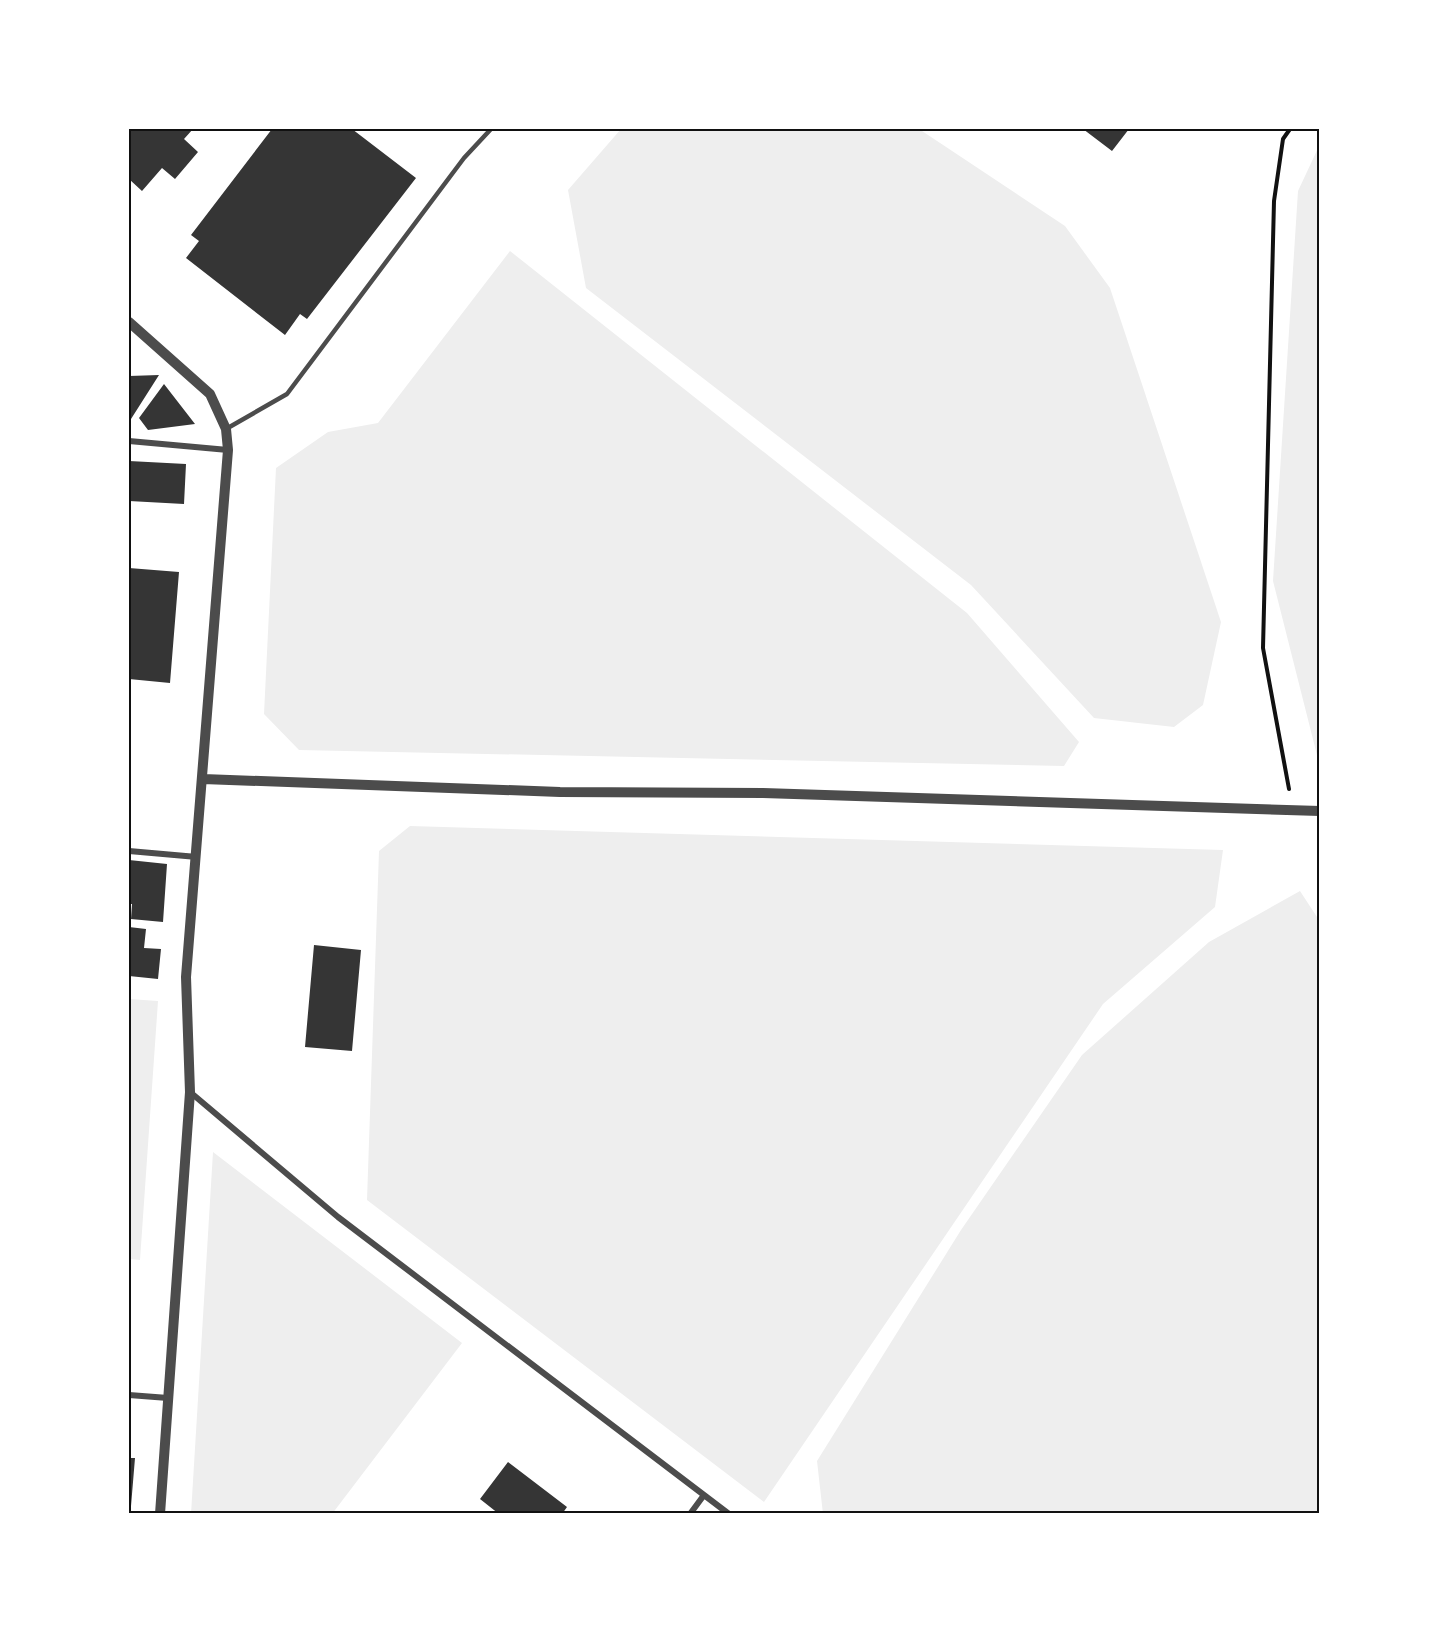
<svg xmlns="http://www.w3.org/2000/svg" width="1449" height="1643" viewBox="0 0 1449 1643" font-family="'Times New Roman',serif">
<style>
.green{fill:#eee}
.building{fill:#353535}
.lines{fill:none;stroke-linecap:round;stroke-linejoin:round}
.path{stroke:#111;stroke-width:4}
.service{stroke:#4c4c4c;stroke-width:4.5}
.minor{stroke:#4c4c4c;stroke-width:6}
.tertiary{stroke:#4c4c4c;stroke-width:10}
.neatline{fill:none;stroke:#111;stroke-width:2}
</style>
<rect width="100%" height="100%" fill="#fff"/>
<path class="green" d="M621,129H919L1065,226L1110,288L1221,622L1203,705L1174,727L1094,718L971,585L586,288L568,190Z
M1320,144V767L1273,581L1298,191Z
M510,251L967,613L1079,742L1064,766L299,750L264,714L276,468L328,432L378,423Z
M410,826L1223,850L1215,907L1103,1004L764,1502L367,1200L379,851Z
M1300,891L1317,917L1320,950V1514H823L817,1461L961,1230L1082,1055L1209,942Z
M129,999L158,1001L140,1260L129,1259Z
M213,1152L462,1343L332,1514H191Z"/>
<path class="building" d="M129,129H193L184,139L198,152L175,179L162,168L142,191L129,179Z
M272,129H352L416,178L307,319L300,314L285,335L186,258L199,241L191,235Z
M1083,129H1129L1112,151Z
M159,375L131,419H129V376Z
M164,384L195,424L148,430L139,418Z
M129,461L186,464L184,504L129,501Z
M129,568L179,572L170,683L129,679Z
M129,860L167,864L163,922L131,919L132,904H129Z
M129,927L146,929L144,948L161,949L158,979L129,976Z
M314,945L361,950L352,1051L305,1047Z
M129,1458H135L131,1506H129Z
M508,1462L567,1507L562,1514H499L480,1499Z"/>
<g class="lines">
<path class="path" d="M1289,789L1263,648L1274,201L1283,139L1290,129"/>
<path class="service" d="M226,429L287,394L464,158L491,129"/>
<path class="minor" d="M129,441L228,450
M129,851L197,857
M190,1092L338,1217L729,1514
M129,1395L168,1398
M690,1514L704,1495"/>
<path class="tertiary" d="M129,322L210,394L226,429L228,450L186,977L190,1092L160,1514
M203,779L560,792L763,793L1320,811"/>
</g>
<rect width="1449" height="1643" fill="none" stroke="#ffffff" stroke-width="261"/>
<rect x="130" y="130" width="1188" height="1382" class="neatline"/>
</svg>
